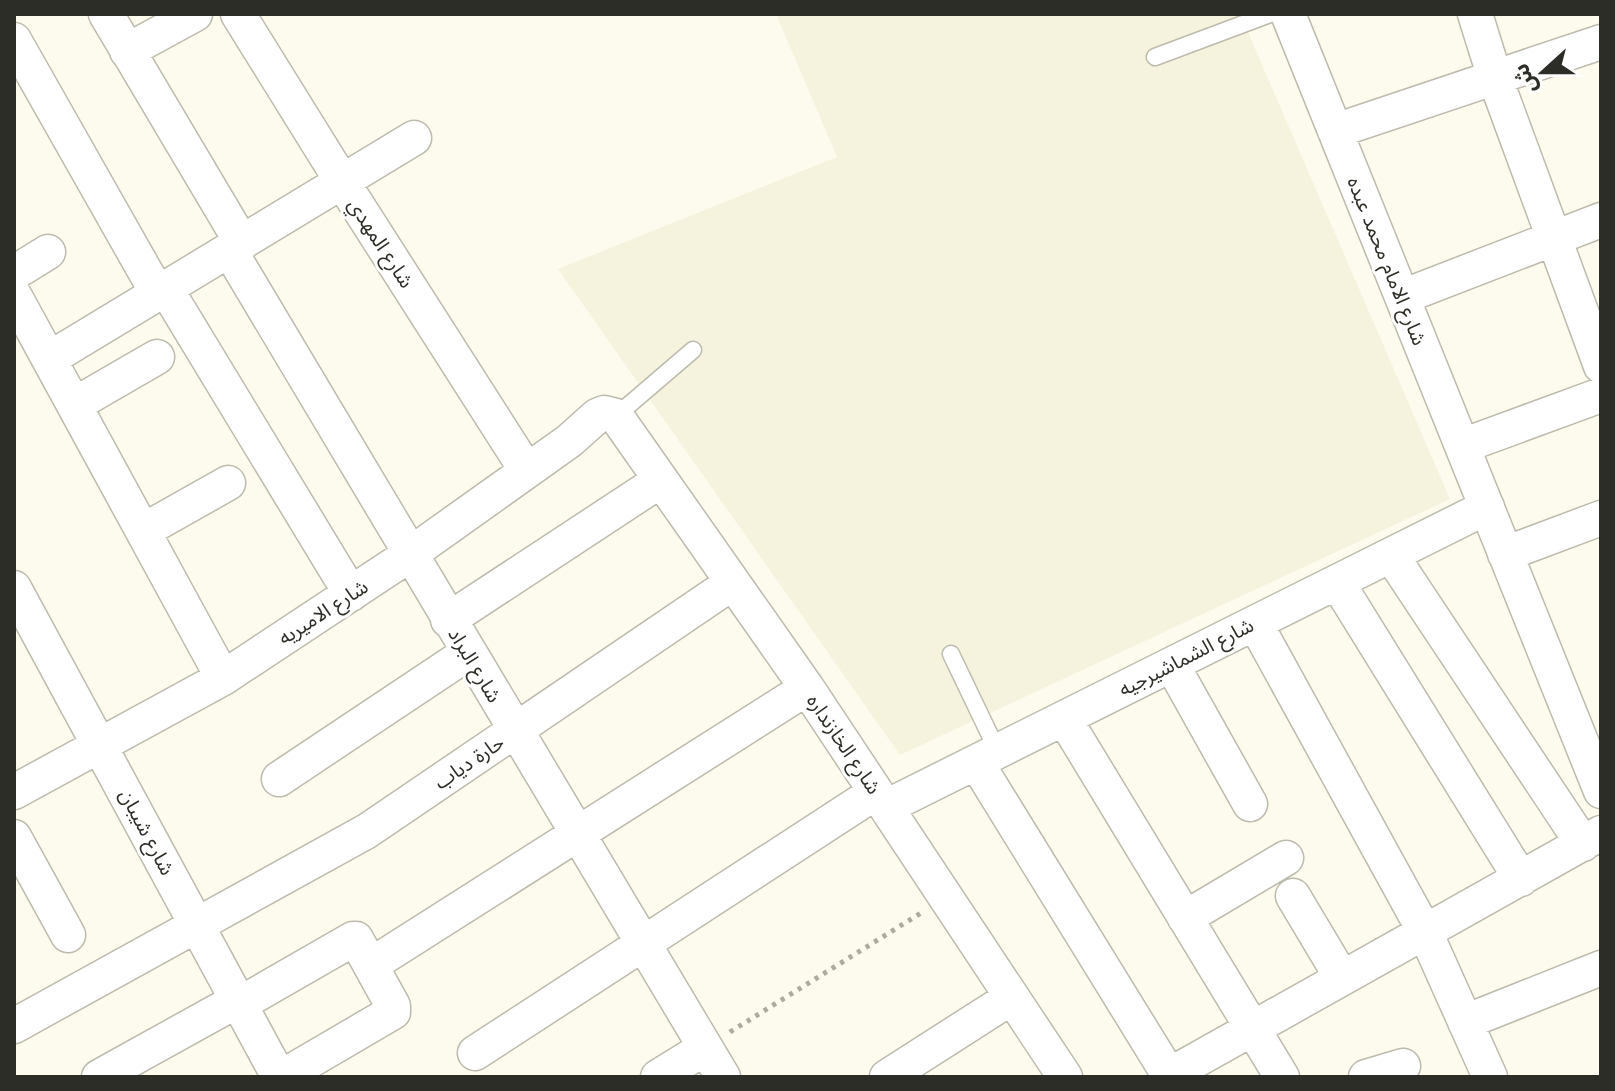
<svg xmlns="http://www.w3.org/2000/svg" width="1615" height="1091" viewBox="0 0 1615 1091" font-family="Helvetica,'Noto Sans Arabic',sans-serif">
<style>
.built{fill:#f5f3dd}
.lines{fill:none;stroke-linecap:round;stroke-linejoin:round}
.lane-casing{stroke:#bdbbad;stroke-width:19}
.street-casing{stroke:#bdbbad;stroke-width:37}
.path{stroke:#adaba0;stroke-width:5;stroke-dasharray:4 6;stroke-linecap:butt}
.lane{stroke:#fff;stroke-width:16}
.street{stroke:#fff;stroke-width:34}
.labels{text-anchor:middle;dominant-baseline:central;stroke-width:6;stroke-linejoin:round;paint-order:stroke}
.street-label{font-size:20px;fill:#2d2d27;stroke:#fff}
</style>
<rect width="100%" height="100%" fill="#fdfbed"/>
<path class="built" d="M776,14H1240L1450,499L900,755L558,269L837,157Z"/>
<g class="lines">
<g class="lane-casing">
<path id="lane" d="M1155,57L1270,14
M616,416L693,350
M951,654L998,752"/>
</g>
<g class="street-casing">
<path id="street" d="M106,14L242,243
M238,14L343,183L527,471
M1288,14L1601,791
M1475,14L1495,78L1601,366
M14,40L158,294
M127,51L195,14
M1335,131L1601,42
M230,251L723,1077
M14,273L48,252
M166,289L351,594
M14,295L223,678
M1402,297L1601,220
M49,359L414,138
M74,405L157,357
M1462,446L1601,395
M143,531L228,483
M1505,554L1601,518
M1391,555L1583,844
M1337,582L1521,879
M14,588L279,1077
M448,620L661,480
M1255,623L1425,932L1490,1077
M1172,665L1250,804
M1064,718L1282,1077
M976,762L1169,1075
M279,779L468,653
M14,792L223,678L409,555L569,441L597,416L604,413L616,416L807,688L1065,1077
M886,807L1487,507
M14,837L68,935
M1293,896L1342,978
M1185,918L1286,858
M371,965L807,688
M240,1004L353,939H356L393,1006V1012L282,1077
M1465,1022L1601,968
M14,1026L367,831L732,583
M475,1053L876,792
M99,1077L238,1000
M658,1077L705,1048
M887,1077L1012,997
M1166,1077L1601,833
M1366,1077L1403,1066"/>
</g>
<path class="path" d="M730,1032L921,913"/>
<use href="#lane" class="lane"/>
<use href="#street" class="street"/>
</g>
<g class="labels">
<g class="street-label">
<text transform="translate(381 243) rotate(57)">شارع المهدي</text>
<text transform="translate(1387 261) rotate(68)">شارع الامام محمد عبده</text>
<text transform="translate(323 612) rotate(-33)">شارع الاميريه</text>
<text transform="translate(1186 657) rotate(-27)">شارع الشماشيرجيه</text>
<text transform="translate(475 665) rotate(59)">شارع البراد</text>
<text transform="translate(844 744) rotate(56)">شارع الخازنداره</text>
<text transform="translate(469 762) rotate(-34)">حارة دياب</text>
<text transform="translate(147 832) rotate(62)">شارع شيبان</text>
</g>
</g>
<rect width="1615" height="1091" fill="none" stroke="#2d2d27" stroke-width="32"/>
<g transform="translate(1543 72) rotate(249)" stroke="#ffffff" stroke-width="6" paint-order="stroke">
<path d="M0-6L14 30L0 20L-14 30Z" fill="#2d2d27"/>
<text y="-12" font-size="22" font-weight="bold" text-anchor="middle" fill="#2d2d27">ش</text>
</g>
</svg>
